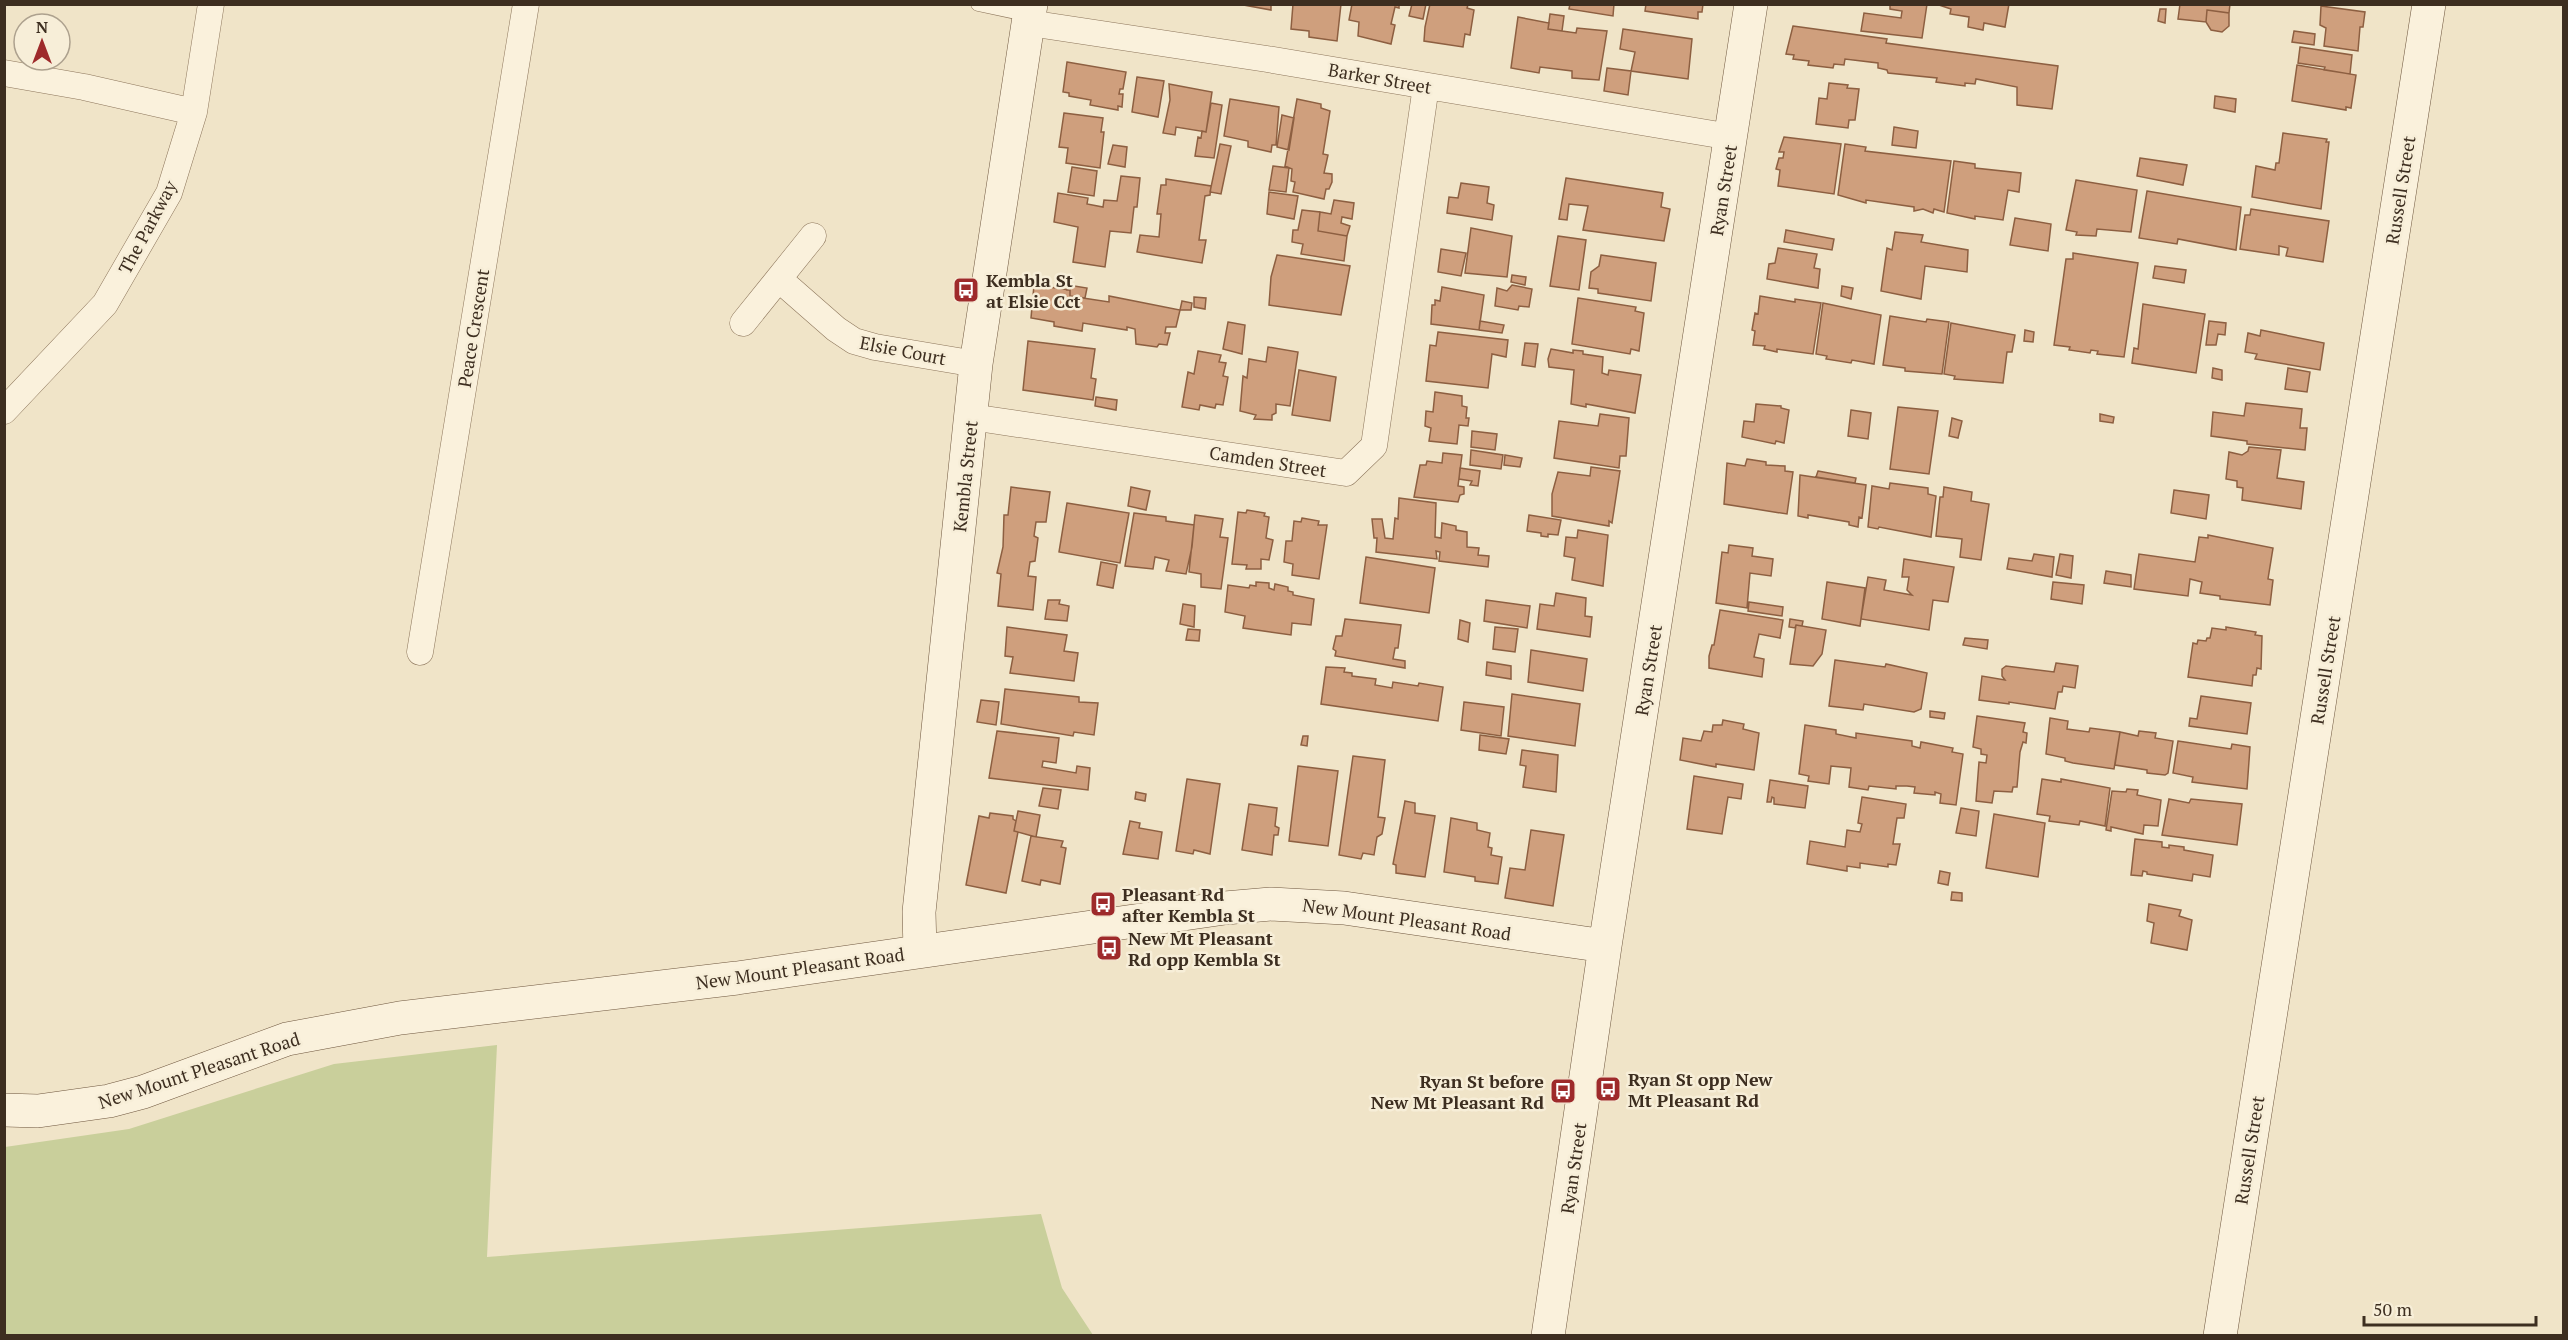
<svg xmlns="http://www.w3.org/2000/svg" width="2568" height="1340" viewBox="0 0 2568 1340" font-family="'PT Serif',serif">
<style>
.green{fill:#c9cf9b}
.building{fill:#cf9f7d;stroke:#8d5f41;stroke-width:1.5}
.lines{fill:none;stroke-linecap:round;stroke-linejoin:round}
.lane-casing{stroke:#8d765c;stroke-width:15}
.street-casing{stroke:#8d765c;stroke-width:27}
.secondary-casing{stroke:#6f573f;stroke-width:34}
.lane{stroke:#faf1dc;stroke-width:14}
.street{stroke:#faf1dc;stroke-width:26}
.secondary{stroke:#faf1dc;stroke-width:33}
.labels{text-anchor:middle;dominant-baseline:central;stroke-width:5;stroke-linejoin:round;paint-order:stroke}
.street-label{font-size:18px;fill:#3d2e20;stroke:#f7eed8}
.poi-label{font-size:18px;font-weight:bold;fill:#3d2e20;stroke:#f7eed8;text-anchor:start}
</style>
<rect width="100%" height="100%" fill="#f0e4c8"/>
<path class="green" d="M497,1045L487,1257L1041,1214L1062,1288L1093,1335H5V1147L129,1129L334,1064Z"/>
<path class="building" d="M1238,4H1271V10Z
M1293,4H1341L1337,41L1309,37V31L1291,29Z
M1352,4H1399V8L1395,7L1391,24L1395,25L1391,44L1358,36L1359,22L1349,20Z
M1412,4H1426L1423,19L1409,16Z
M1430,4L1468,5L1467,8L1474,10L1470,35L1465,34L1463,47L1424,41L1425,27Z
M1570,4H1614L1613,16L1569,9Z
M1646,4H1703L1702,12H1698V19L1645,11Z
M1890,4H1927L1922,38L1861,31L1864,13L1901,18L1902,11L1890,9Z
M1936,4H2009L2005,27L1984,23L1983,30L1968,27L1969,17L1950,14L1951,9Z
M2180,4H2230L2229,13L2207,10L2206,22L2178,19Z
M2321,6L2365,12L2363,27H2360L2358,51L2324,46L2326,28L2320,25Z
M2160,9H2166L2165,23L2158,21Z
M2207,10L2229,13V26L2222,32L2211,30L2206,22Z
M1550,14L1564,16L1562,31L1548,29Z
M1518,17L1549,23L1548,29L1576,33L1577,28L1607,31L1599,80L1572,78V71L1540,67L1539,73L1511,68Z
M1793,26L1887,39L1886,43L2058,66L2052,109L2017,105V87L1976,79L1975,84L1965,83V86L1936,82L1937,78L1888,73L1887,70L1878,68V63L1845,59L1844,65L1834,64L1833,68L1808,65L1809,61L1793,59L1794,55L1786,54Z
M1623,29L1692,39L1688,79L1631,71L1635,52L1620,49Z
M2294,31L2315,34L2314,45L2292,42Z
M2300,47L2352,55L2350,74L2324,70L2325,67L2298,63Z
M1067,62L1126,72L1123,89H1120L1119,94H1123L1122,107L1118,106V110L1090,105L1091,100L1069,96V93L1063,92Z
M2297,65L2356,75L2351,108L2346,107V110L2292,101Z
M1607,68L1631,71L1628,95L1604,91Z
M1137,77L1164,81L1158,117L1132,112Z
M1829,83L1848,85L1847,88L1859,89L1855,120H1849L1848,128L1816,124L1819,98L1827,99Z
M1169,84L1212,92L1206,132L1176,127L1175,135L1163,133L1170,100Z
M2215,96L2236,99L2235,112L2214,108Z
M1230,99L1279,107L1276,145H1272L1271,152L1248,147V141L1224,136Z
M1297,99L1321,104V108L1330,111L1323,154L1328,155L1324,173L1332,174V182L1329,189H1326L1324,199L1293,192L1295,182L1291,181L1292,169L1285,166Z
M1211,103L1222,105L1214,158L1195,156L1198,137L1201,138L1202,131L1206,132Z
M1064,113L1103,118L1101,132H1104L1100,168L1066,163L1068,148L1059,147Z
M1282,115L1294,118L1289,150L1277,147Z
M1894,127L1918,131L1916,148L1892,145Z
M2283,133L2327,139L2326,142H2329L2321,209L2252,197L2256,166L2275,170L2276,163H2279Z
M1784,137L1841,144L1834,194L1778,186L1780,170L1776,169L1779,158H1783L1784,152H1779Z
M1220,144L1231,146L1221,194L1210,192Z
M1845,144L1866,147L1865,151L1951,161L1944,212L1934,209L1933,213L1923,209L1914,211V207L1866,200V203L1838,195Z
M1113,145L1127,147L1125,167L1108,164Z
M2140,158L2187,165L2183,185L2137,176Z
M1954,161L1975,164V168L2021,173L2019,192L2008,190L2003,220L1975,216V219L1947,213Z
M1273,166L1289,168L1286,192L1269,190Z
M1072,167L1097,171L1094,196L1068,192Z
M1121,176L1140,178L1137,207H1134L1131,233L1110,231L1105,267L1073,262L1078,227L1054,222L1058,193L1088,198L1087,204L1103,207L1104,200L1117,201Z
M1566,178L1663,193L1661,207L1670,209L1664,241L1583,230L1588,206L1569,204L1567,220L1559,219Z
M1166,179L1211,186L1210,195L1205,196L1199,240H1206L1202,263L1137,252L1140,235L1159,237L1161,214H1157L1161,185H1166Z
M2076,180L2137,190L2131,232L2097,229L2096,236L2076,235L2077,232L2066,230Z
M1461,183L1489,187L1487,203L1494,205L1492,220L1447,213L1449,197L1458,198Z
M2147,191L2241,207L2236,250L2178,239L2177,244L2139,238Z
M1269,192L1298,196L1294,219L1267,214Z
M1334,200L1354,203L1352,219L1342,217L1341,223L1350,226L1347,236L1318,231L1320,212L1331,214Z
M2251,209L2329,221L2323,262L2286,256L2288,248L2279,246V255L2240,249L2245,215H2250Z
M1302,210L1320,212L1318,231L1347,236L1344,261L1301,254L1303,244L1292,242L1293,230H1298Z
M2015,218L2051,224L2048,251L2010,245Z
M1471,228L1512,236L1507,277L1465,273Z
M1786,230L1834,239L1832,250L1784,242Z
M1895,232L1923,235L1921,242L1968,250L1967,272L1925,266L1921,299L1881,291L1887,248L1892,250Z
M1558,236L1586,240L1579,290L1550,286Z
M1778,248L1817,254L1814,268L1820,269L1818,288L1767,279L1769,264L1775,263Z
M1441,249L1466,253L1461,276L1438,272Z
M2073,253L2138,263L2124,357L2097,354L2098,351L2091,350L2090,353L2069,350L2070,347L2054,345L2066,259H2073Z
M1277,255L1350,266L1341,315L1269,305L1271,277Z
M1601,255L1656,263L1651,301L1598,293V289L1589,288L1591,272L1599,266Z
M2155,266L2186,270L2184,283L2153,278Z
M1512,275L1526,277L1525,285L1511,282Z
M1034,285L1070,290V296L1109,302V296L1180,310L1176,327H1166L1165,333H1170L1167,345L1159,344L1157,347L1136,344L1135,329L1127,327V330L1083,323L1082,331L1054,326V322L1031,318Z
M1068,285L1087,288L1085,298L1070,296V290H1067Z
M1512,285L1532,289L1529,307L1519,306L1518,310L1495,306L1497,288L1507,291Z
M1842,286L1853,288L1851,299L1841,296Z
M1442,287L1484,295L1479,330L1431,324L1432,305H1435V300L1440,301Z
M1760,296L1795,302V299L1821,303L1813,354L1777,349V352L1764,349L1765,346L1753,345L1755,331L1752,330L1755,313L1758,314Z
M1194,297L1206,298L1205,309L1194,307Z
M1578,298L1636,307L1635,311L1644,313L1639,351L1631,349L1630,354L1572,344Z
M1182,301L1192,303L1191,310H1180Z
M1823,303L1881,315L1874,364L1852,360L1851,363L1826,359L1827,356L1816,354Z
M2143,304L2205,314L2196,373L2132,363L2134,348L2138,349Z
M1890,316L1926,322L1927,319L1949,322L1942,374L1905,371V368L1883,365Z
M1480,321L1504,325L1502,333L1479,330Z
M2209,321L2226,323L2225,335L2218,334L2216,345H2206Z
M1228,322L1245,325L1242,354L1223,349Z
M1951,323L2015,335L2012,352H2007L2003,383L1954,379L1955,376L1944,374Z
M2025,330L2034,332L2033,342L2024,341Z
M2261,330L2324,343L2320,370L2255,359L2257,354L2245,352L2248,333L2260,336Z
M1438,332L1508,340L1506,357L1492,354L1488,388L1426,381L1430,345L1436,346Z
M1028,341L1095,349L1091,378L1096,379L1093,400L1023,390Z
M1525,343L1538,344L1535,367L1522,365Z
M1268,347L1298,352L1290,406L1276,404V413L1272,415V420L1254,419L1256,415L1240,411L1243,376L1247,378L1249,359L1266,362Z
M1551,349L1573,353V350L1583,351V354L1603,357L1602,373L1608,375L1609,370L1641,375L1635,413L1586,404V407L1571,404L1574,370L1549,367L1548,359Z
M1198,351L1221,355L1219,362L1226,363L1223,376L1228,377L1223,405L1216,404L1215,408L1200,405L1199,410L1182,407L1188,372L1194,374Z
M2213,368L2222,370V380L2212,378Z
M2288,368L2310,372L2307,392L2285,389Z
M1299,370L1336,377L1330,421L1292,415Z
M1435,392L1462,396V406L1467,407L1466,418H1469L1468,426L1459,425L1457,444L1429,441L1431,428L1425,426L1426,411L1433,412Z
M1096,397L1117,400L1116,410L1095,406Z
M2246,403L2302,409L2300,428H2307L2305,450L2247,444V441L2211,436L2213,412L2244,416Z
M1756,404L1781,406V408L1789,410L1784,443L1776,441L1775,444L1742,437L1744,421L1754,422Z
M1898,407L1938,411L1929,474L1890,469Z
M1851,410L1871,413L1868,439L1848,436Z
M1600,414L1629,418L1626,456H1620L1619,468L1554,458L1559,421L1598,426Z
M2100,414L2114,417L2113,423L2100,421Z
M1952,418L1962,421L1958,438L1949,436Z
M1472,431L1497,434L1495,450L1471,447Z
M2249,447L2281,450L2277,478L2304,482L2301,509L2242,500L2243,488L2237,487V481L2226,479L2229,452L2242,455L2248,451Z
M1471,450L1503,455L1501,469L1470,465Z
M1443,453L1462,455L1458,486L1464,487V494L1460,495L1458,502L1414,497L1420,465H1426L1427,461L1442,463Z
M1505,455L1522,458L1520,467L1504,465Z
M1747,459L1766,462V465L1785,466V471L1793,472L1787,514L1724,504L1727,463L1745,466Z
M1591,467L1620,471L1612,523L1609,521V526L1552,516V494L1558,472L1590,476Z
M1460,468L1480,471L1478,486L1470,485L1472,481L1459,479Z
M1818,471L1856,478L1855,483L1816,477Z
M1800,475L1866,485L1862,518L1859,517L1858,527L1849,525V522L1808,515V518L1798,516Z
M1890,483L1928,488V494L1936,496L1931,537L1879,527L1878,529L1868,527L1872,486L1889,489Z
M1011,487L1050,492L1046,522H1036L1034,536L1038,538L1035,561L1030,562L1028,576L1036,577L1033,610L998,606L1001,574L997,573L1003,547L1004,515H1008Z
M1131,487L1150,491L1146,510L1128,506Z
M1944,487L1972,492L1971,501L1989,504L1981,560L1960,557L1962,539L1936,536L1940,497H1943Z
M2174,490L2209,495L2206,519L2171,513Z
M1399,498L1436,503L1435,537L1441,538L1442,523L1456,526V530L1467,532V547L1479,548L1478,555L1489,556L1488,567L1439,561L1440,552L1436,551L1437,559L1376,552L1377,538H1374L1372,519H1382L1385,538L1393,539L1395,518L1398,519Z
M1067,503L1129,513L1120,563L1059,552Z
M1247,510L1265,513L1264,516L1269,517L1266,538L1273,540L1269,560L1261,559V569H1246L1247,565L1232,564L1238,512L1246,513Z
M1134,513L1166,517V521L1194,525L1192,547L1186,574L1166,571L1169,560L1155,557L1153,569L1125,566Z
M1195,515L1223,519L1220,537L1228,538L1221,589L1201,587V574L1189,572Z
M1529,515L1561,520L1558,535L1548,534V537L1541,536V533L1527,531Z
M1302,518L1319,521L1318,525H1327L1319,579L1292,575L1293,564L1284,562L1286,541H1292L1294,521L1301,522Z
M1578,530L1608,535L1603,586L1572,580L1575,558L1564,556L1566,537L1577,538Z
M2208,535L2273,548L2268,579L2273,580L2270,605L2220,599V596L2200,593L2202,582L2190,579L2188,596L2134,589L2139,554L2195,562L2199,537L2208,538Z
M1729,545L1753,548L1752,556L1773,559L1771,576L1750,573L1747,608L1716,603L1722,552L1728,553Z
M2034,554L2054,557L2052,577L2007,569L2009,558L2032,561Z
M2060,554L2073,556L2071,578L2056,575Z
M1366,557L1435,568L1429,613L1360,603Z
M1904,559L1954,567L1948,602L1933,600L1929,630L1861,619L1868,577L1886,580L1884,590L1912,595L1907,590L1909,577H1902Z
M1101,562L1117,565L1113,588L1097,585Z
M2106,571L2131,575V587L2104,583Z
M1256,582L1269,583V588L1274,590L1275,584L1288,587V591L1293,592V595L1314,599L1311,625L1292,623L1291,635L1243,628L1245,616L1225,612L1228,585L1249,588L1250,585L1256,586Z
M1827,582L1865,588L1860,626L1822,619Z
M2053,582L2084,585L2082,604L2051,599Z
M1556,593L1586,598L1585,616L1592,617L1590,637L1537,629L1540,604L1554,606Z
M1048,600H1060L1059,604L1069,606L1067,621L1045,619Z
M1486,600L1530,606L1527,628L1484,621Z
M1749,602L1783,607L1782,616L1748,611Z
M1183,604L1195,606L1194,627L1180,624Z
M1720,610L1783,620L1780,638L1759,634L1754,657L1764,659L1762,677L1709,668V656L1712,645H1714Z
M1345,619L1401,625L1398,648H1395L1393,659L1405,661V668L1335,656L1336,651L1333,649L1336,636H1342Z
M1790,619L1803,621L1802,626L1796,625L1795,628L1789,627Z
M1460,620L1470,623L1468,642L1458,639Z
M1796,625L1826,630L1822,654L1813,666L1790,664Z
M1007,627L1067,635L1064,651L1078,653L1074,681L1010,673L1013,657L1005,656Z
M1495,627L1518,629L1515,652L1493,649Z
M2226,627L2256,632L2255,635L2262,636L2261,669L2257,668L2256,675H2253L2252,686L2188,677L2193,643L2197,644L2198,640L2206,641L2207,638H2210L2212,628L2226,630Z
M1188,629L1200,630L1199,641L1186,640Z
M1965,638L1988,640L1987,649L1963,645Z
M1531,650L1587,659L1583,691L1528,682Z
M1835,660L1885,667L1886,664L1927,673L1921,709L1914,712L1864,704L1863,710L1829,706Z
M1487,662L1511,666V679L1486,675Z
M2056,663L2078,666L2075,688L2063,686L2062,692H2058L2055,709L2009,702V704L1979,700L1982,676L2005,680L2002,676V669L2006,666L2054,672Z
M1326,667L1345,668L1344,672L1352,673V676L1376,679L1375,685L1392,688L1393,682L1418,686L1419,683L1443,687L1438,721L1321,704Z
M1005,689L1079,697V702L1098,703L1094,735L1074,732L1073,736L1001,724Z
M1512,694L1580,704L1575,746L1508,736Z
M2201,696L2251,703L2247,734L2189,726L2190,718L2197,719Z
M981,700L999,702L996,725L977,722Z
M1464,702L1504,707L1501,736L1461,730Z
M1930,711L1945,713L1944,719L1930,717Z
M1977,716L2025,723L2023,732L2027,733L2026,743L2023,742L2020,752L2017,787H2013L2012,792L1994,791L1992,803L1976,801L1979,762L1986,763L1987,755L1981,754V749L1973,747Z
M2050,718L2068,721L2067,729L2089,732L2090,728L2120,732L2114,769L2073,763L2065,761V758L2046,754Z
M1723,720L1744,724L1743,729L1759,733L1754,770L1716,764V767L1680,760L1683,738L1701,741L1704,731L1712,732L1713,725H1722Z
M1805,725L1836,730V734L1856,738V733L1912,741V746L1920,748L1921,742L1953,748L1952,752L1963,754L1956,805L1940,803L1941,794L1935,792V795L1914,793L1915,787L1907,786H1896V789L1869,786L1868,790L1849,787L1851,768L1831,766L1829,784L1808,781L1809,776L1799,774Z
M997,731L1059,738L1056,763L1043,761L1042,767L1076,773L1077,766L1090,768L1088,790L989,778Z
M2139,731L2156,733L2155,738L2173,741L2168,773L2165,775L2147,773V770L2115,765L2120,732L2138,736Z
M1480,735L1509,739L1506,754L1479,750Z
M1303,736H1308L1307,746L1301,745Z
M2178,741L2231,749L2232,744L2250,747L2247,789L2192,782L2193,777L2173,773Z
M1522,750L1558,755L1556,792L1523,787L1526,766L1520,765Z
M1353,756L1385,760L1378,817L1385,818L1382,834L1377,837L1374,855L1363,853L1361,859L1339,855Z
M1298,766L1338,771L1328,846L1289,841Z
M1694,776L1743,784L1741,799L1728,797L1722,834L1687,829Z
M1187,779L1220,784L1210,854L1194,850L1193,854L1176,851Z
M2042,779L2061,782V779L2110,788L2105,826L2080,821L2079,825L2049,821L2050,816L2037,814Z
M1770,780L1808,786L1805,808L1774,804V798L1772,797L1771,802H1767Z
M1043,788L1061,790L1058,809L1039,806Z
M2127,789L2138,790L2137,795L2161,800L2158,826L2144,825L2143,834L2111,827V831L2106,830L2112,791L2126,792Z
M1136,792L1146,794L1145,801L1135,799Z
M1862,797L1906,804L1904,818H1897L1893,844H1900L1896,865L1888,864V867L1860,863V868L1847,866V871L1807,864L1810,841L1845,847L1847,830L1860,832L1862,824L1858,823Z
M2169,799L2189,803L2191,799L2242,804L2237,845L2162,835Z
M1405,801L1415,803V813L1435,816L1425,877L1396,873V865L1393,864Z
M1249,804L1277,808L1275,826L1279,828L1278,835H1274L1272,855L1242,850Z
M1961,808L1979,811L1976,836L1956,833Z
M1018,811L1040,815L1036,837L1014,831Z
M990,813L1013,816V819L1016,821L1014,831L1018,832L1006,893L966,885L979,816L989,818Z
M1994,814L2045,823L2038,877L1986,868Z
M1451,818L1477,823V830L1490,833L1488,847L1492,848L1491,855L1502,857L1498,884L1475,881V877L1444,872Z
M1130,821L1140,823L1139,828L1162,832L1158,859L1123,854Z
M1531,830L1564,835L1553,906L1505,898L1510,868L1525,870Z
M1031,836L1063,841L1061,847L1066,848L1060,884L1041,880L1040,885L1022,881Z
M2135,839L2162,842V847L2169,848V845L2184,847V850L2213,855L2210,877L2193,874L2192,881L2147,874V872L2143,871L2142,876L2131,875Z
M1940,871L1950,873L1948,885L1938,883Z
M1952,892L1962,893V901L1951,900Z
M2149,904L2181,910L2179,916L2192,920L2187,950L2151,943L2154,923L2147,921Z"/>
<g class="lines">
<g class="lane-casing">
<path id="lane" d="M978,4L1030,15"/>
</g>
<g class="street-casing">
<path id="street" d="M1029,23L1267,59L1731,137
M4,73L84,87L194,112
M780,280L836,329L854,341L875,347L976,364
M743,323L813,236
M4,411L105,304L169,193L194,112L211,4
M971,417L1346,473L1374,446L1426,86
M420,652L526,4"/>
</g>
<g class="secondary-casing">
<path id="secondary" d="M920,951L919,912L976,364L1031,4
M4,1110L38,1111L109,1101L143,1092L287,1039L400,1018L737,978L1225,908L1271,904L1344,908L1605,946
M1548,1336L1605,946L1751,4
M2220,1336L2429,4"/>
</g>
<use href="#lane" class="lane"/>
<use href="#street" class="street"/>
<use href="#secondary" class="secondary"/>
</g>
<defs>
<g id="bus-square" transform="scale(1.35)"><rect x="-9" y="-9" width="18" height="18" rx="4" fill="#9e2a2b" stroke="#f7eed8"/><path d="M-5-6H5V4H4V6H2V4H-2V6H-4V4H-5ZM-3.5-4V0h7V-4ZM-3.5 1.2v1.5H-2V1.2ZM2 1.2v1.5H3.5V1.2Z" fill="#fff"/></g>
</defs>
<g fill-rule="evenodd">
<use href="#bus-square" x="966" y="290"/>
<use href="#bus-square" x="1103" y="904"/>
<use href="#bus-square" x="1109" y="948"/>
<use href="#bus-square" x="1608" y="1089"/>
<use href="#bus-square" x="1563" y="1091"/>
</g>
<g class="labels">
<g class="street-label">
<text transform="translate(1380 78) rotate(10)">Barker Street</text>
<text transform="translate(1723 190) rotate(-81)">Ryan Street</text>
<text transform="translate(2400 190) rotate(-81)">Russell Street</text>
<text transform="translate(147 227) rotate(-62)">The Parkway</text>
<text transform="translate(473 328) rotate(-81)">Peace Crescent</text>
<text transform="translate(903 350) rotate(11)">Elsie Court</text>
<text transform="translate(1268 461) rotate(9)">Camden Street</text>
<text transform="translate(965 476) rotate(-84)">Kembla Street</text>
<text transform="translate(1648 670) rotate(-81)">Ryan Street</text>
<text transform="translate(2325 670) rotate(-81)">Russell Street</text>
<text transform="translate(1407 919) rotate(8)">New Mount Pleasant Road</text>
<text transform="translate(800 968) rotate(-8)">New Mount Pleasant Road</text>
<text transform="translate(199 1070) rotate(-18)">New Mount Pleasant Road</text>
<text transform="translate(2249 1150) rotate(-81)">Russell Street</text>
<text transform="translate(1573 1168) rotate(-82)">Ryan Street</text>
</g>
<g class="poi-label">
<text x="986" y="280">Kembla St<tspan x="986" dy="21">at Elsie Cct</tspan></text>
<text x="1122" y="894">Pleasant Rd<tspan x="1122" dy="21">after Kembla St</tspan></text>
<text x="1128" y="938">New Mt Pleasant<tspan x="1128" dy="21">Rd opp Kembla St</tspan></text>
<text x="1628" y="1079">Ryan St opp New<tspan x="1628" dy="21">Mt Pleasant Rd</tspan></text>
<text x="1544" y="1081" text-anchor="end">Ryan St before<tspan x="1544" dy="21">New Mt Pleasant Rd</tspan></text>
</g>
</g>
<rect width="2568" height="1340" fill="none" stroke="#3d2e20" stroke-width="12"/>
<g transform="translate(42 42)"><circle r="28" fill="#f7eed8" stroke="#ada18e" stroke-width="1.5"/>
<path d="M0-4.5L10 22L0 15L-10 22Z" fill="#9e2a2b"/>
<text y="-9" font-size="16" font-weight="bold" text-anchor="middle" fill="#3d2e20">N</text>
</g>
<path d="M2364 1316v9h172v-9" fill="none" stroke="#3d2e20" stroke-width="3"/>
<text x="2373" y="1316" font-size="18" fill="#3d2e20" stroke="#f7eed8" stroke-width="4.5" paint-order="stroke">50 m</text>
</svg>
